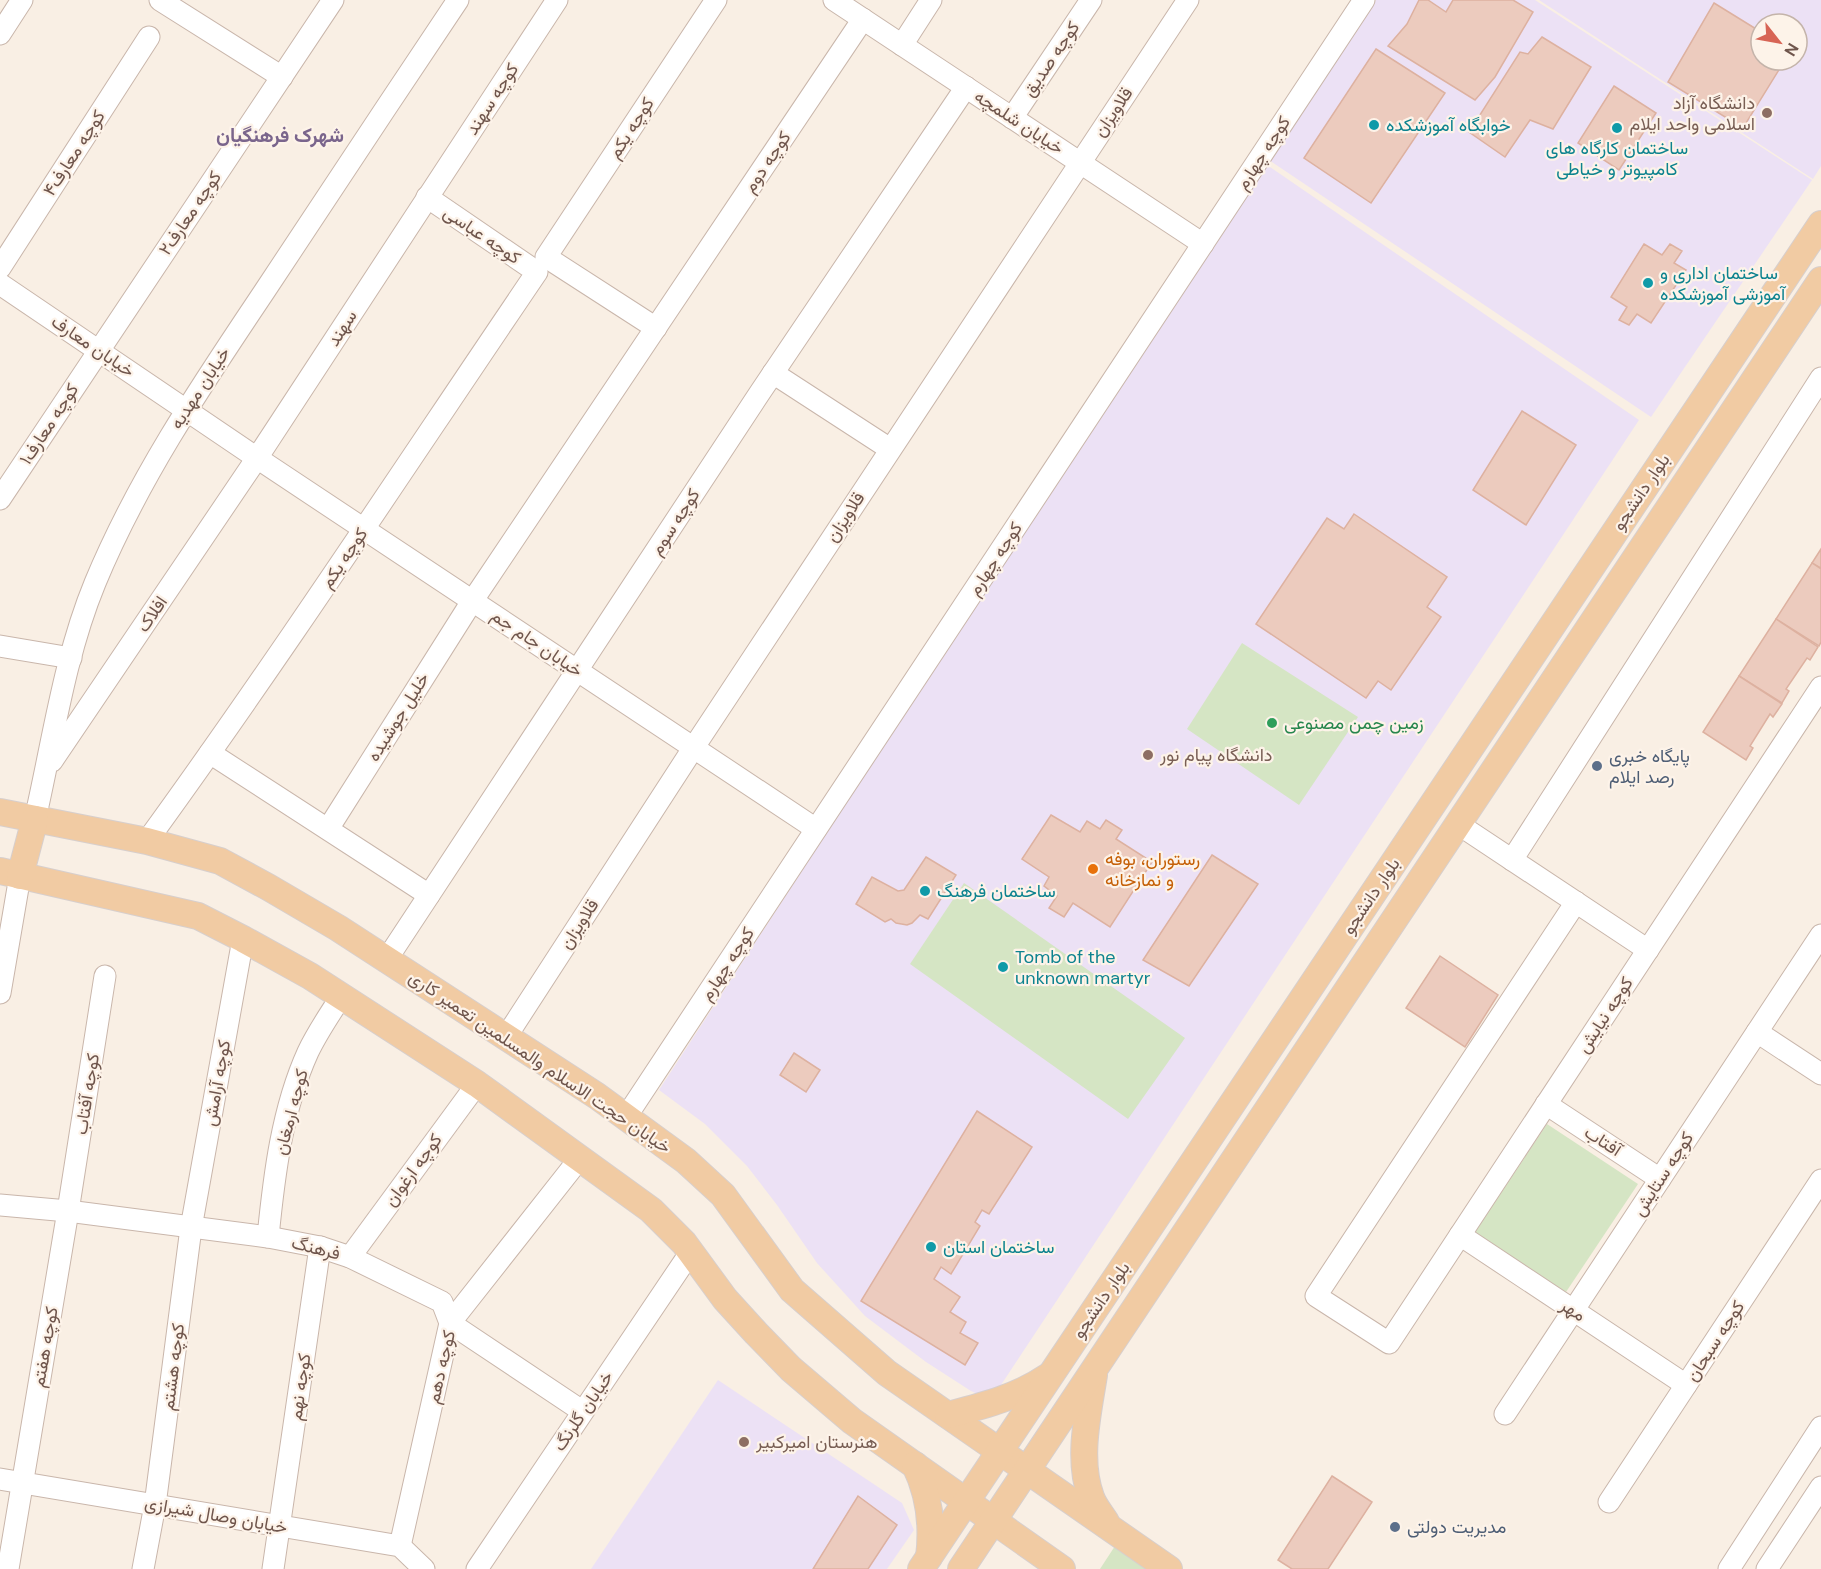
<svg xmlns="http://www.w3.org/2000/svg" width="1821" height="1569" font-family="'DM Sans',Vazirmatn,sans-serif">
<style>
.education{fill:#ece1f5;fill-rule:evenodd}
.green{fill:#d5e5c4}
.building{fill:#eccbbe;stroke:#ddb1a0;stroke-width:1.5}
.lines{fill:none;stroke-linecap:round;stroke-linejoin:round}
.minor-casing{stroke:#c9b6ab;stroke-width:23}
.major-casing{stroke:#d7cfcd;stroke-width:28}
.minor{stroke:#fff;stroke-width:21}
.major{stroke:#f1cba3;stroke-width:26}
.education-dot{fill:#8d6e63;stroke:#fdf3e9;stroke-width:2}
.culture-dot{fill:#0f9aa8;stroke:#fdf3e9;stroke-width:2}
.leisure-dot{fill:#2e9e5b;stroke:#fdf3e9;stroke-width:2}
.service-dot{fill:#5c6f8a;stroke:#fdf3e9;stroke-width:2}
.food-dot{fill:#e8710a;stroke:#fdf3e9;stroke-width:2}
.labels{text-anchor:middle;stroke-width:4.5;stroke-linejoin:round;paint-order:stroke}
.street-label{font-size:18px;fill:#6f554c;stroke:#fdf3e9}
.education-label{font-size:18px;fill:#785e54;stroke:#fdf3e9;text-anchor:start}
.culture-label{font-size:18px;fill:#0d838f;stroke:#fdf3e9;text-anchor:start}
.leisure-label{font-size:18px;fill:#27864d;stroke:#fdf3e9;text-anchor:start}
.service-label{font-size:18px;fill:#4e5e75;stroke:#fdf3e9;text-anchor:start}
.food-label{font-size:18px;fill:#c56008;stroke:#fdf3e9;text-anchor:start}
.neighbourhood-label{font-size:20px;font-weight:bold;fill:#7a658c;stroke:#fdf3e9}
</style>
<rect width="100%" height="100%" fill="#f9efe4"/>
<g class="education">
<path d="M1376 0H1535L1812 180 1651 417 1269 160Z"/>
<path d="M1539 0H1821V166L1813 179ZM1761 24H1797V60H1761Z"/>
<path d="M1264 163 1639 420 991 1400 971 1391 926 1362 865 1316 817 1263 777 1205 747 1166 705 1124 659 1090Z"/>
<path d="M718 1380 902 1503 914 1530 887 1569H591Z"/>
</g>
<g class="green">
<path d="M1242 643 1358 717 1299 805 1187 729Z"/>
<path d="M964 883 1185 1038 1128 1119 910 964Z"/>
<path d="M1547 1124 1638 1184 1566 1292 1475 1232Z"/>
<path d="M1115 1546 1147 1569H1100Z"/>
</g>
<g class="building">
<path d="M1419 0H1428L1446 12 1453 0H1513L1533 12 1495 77 1475 100 1388 46 1407 24Z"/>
<path d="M1714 3 1761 32V60H1785L1743 128 1668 82Z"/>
<path d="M1542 37 1591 67 1553 129 1530 120 1505 157 1469 132 1520 52 1528 54Z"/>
<path d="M1376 49 1445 93 1371 203 1304 158Z"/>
<path d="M1614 86 1656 113 1619 170 1578 143Z"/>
<path d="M1644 244 1662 255 1670 244 1682 251 1674 263 1686 270 1651 323 1637 314 1629 325 1619 320 1627 307 1611 297Z"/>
<path d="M1522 411 1576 445 1526 525 1473 490Z"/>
<path d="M1354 514 1447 577 1427 607 1441 617 1391 690 1378 681 1366 698 1256 624 1327 518 1344 529Z"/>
<path d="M1821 549V568L1812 563Z"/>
<path d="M1812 563 1821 569V642L1819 646 1776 619Z"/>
<path d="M1776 619 1818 647 1810 660 1807 658 1786 689 1789 691 1782 703 1739 676Z"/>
<path d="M1739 676 1782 704 1773 717 1770 714 1750 746 1753 748 1746 760 1703 732Z"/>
<path d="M1051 815 1080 832 1087 821 1100 829 1106 820 1122 830 1116 839 1152 862 1110 927 1073 903 1064 917 1049 908 1057 896 1044 886 1049 877 1022 859Z"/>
<path d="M1212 855 1258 884 1189 986 1143 960Z"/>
<path d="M926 857 956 875 928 919 920 915 912 923 907 925 896 923 891 919 885 922 856 904 872 877 898 891 904 890Z"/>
<path d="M1440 956 1498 995 1465 1047 1406 1008Z"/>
<path d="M794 1053 820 1070 806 1092 780 1075Z"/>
<path d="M977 1111 1032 1147 989 1214 982 1210 975 1222 980 1226 951 1274 941 1267 934 1279 960 1297 950 1312 966 1322 960 1333 978 1343 965 1365 861 1301Z"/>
<path d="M1332 1476 1372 1502 1328 1569H1292L1278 1560Z"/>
<path d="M858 1496 897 1525 868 1569H813Z"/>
</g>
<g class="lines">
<g class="minor-casing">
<g id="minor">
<path d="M160 0 282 77"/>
<path d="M834 0 1203 244"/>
<path d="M0 34 22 0"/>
<path d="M902 45 931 0"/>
<path d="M1012 118 1091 0"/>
<path d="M0 268 149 37"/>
<path d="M0 284 257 458 816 829"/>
<path d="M656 328 546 257 716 0"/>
<path d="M773 373 890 449"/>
<path d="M0 499 333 0"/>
<path d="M0 646 71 658"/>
<path d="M210 753 429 895"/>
<path d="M52 761 257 458 557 0"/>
<path d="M35 819C53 741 64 658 95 583 138 479 201 386 264 292 328 195 393 97 458 0"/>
<path d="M1458 824 1648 950"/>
<path d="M328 829 469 606 863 19"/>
<path d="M147 841C282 655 408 462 537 272L427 197"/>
<path d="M1512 860 1821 378"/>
<path d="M1576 902 1316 1296 1389 1343 1821 687"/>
<path d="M387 959 759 394 966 87"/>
<path d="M0 993 20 876"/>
<path d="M1757 1032 1821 1074"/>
<path d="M506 1037 694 747 1188 0"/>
<path d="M1546 1104 1660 1179"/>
<path d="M626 1117 1364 0"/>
<path d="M0 1205 68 1211 268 1237 320 1247 350 1257 442 1302 450 1323 582 1411"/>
<path d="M1460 1235 1686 1385"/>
<path d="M268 1237C274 1176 282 1109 308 1052 317 1033 329 1015 341 997"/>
<path d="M350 1257 477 1084"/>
<path d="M1505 1414 1821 935"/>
<path d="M0 1479 400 1546 424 1569"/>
<path d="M1609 1502 1821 1180"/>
<path d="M400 1546 450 1323 580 1158"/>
<path d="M8 1569 68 1211 105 976"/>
<path d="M143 1569 155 1505 191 1228 243 939"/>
<path d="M273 1569 320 1247"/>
<path d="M477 1569 690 1253"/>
<path d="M1729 1569 1821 1427"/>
<path d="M1767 1569 1821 1487"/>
</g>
</g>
<g class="major-casing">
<g id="major">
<path d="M0 812 147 841 220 861 268 887 338 928 597 1096 686 1161 723 1195 792 1290 887 1373 1169 1569"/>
<path d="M0 871 198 916 243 939 310 976 477 1084 651 1210 684 1243 725 1299 756 1333 791 1369 852 1421 1062 1569"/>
<path d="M20 876 35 819"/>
<path d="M1094 1375C1088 1414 1077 1459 1091 1497 1094 1506 1101 1514 1106 1522"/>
<path d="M948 1415C982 1406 1018 1397 1047 1377"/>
<path d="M915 1465C929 1494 933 1525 929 1557"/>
<path d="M921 1569 1821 224"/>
<path d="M961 1569 1821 280"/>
</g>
</g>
<use href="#minor" class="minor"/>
<use href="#major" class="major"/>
</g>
<g class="education-dot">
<circle cx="1767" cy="113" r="6"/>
<circle cx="1148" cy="755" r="6"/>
<circle cx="744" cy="1442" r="6"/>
</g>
<g class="culture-dot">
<circle cx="1374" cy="125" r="6"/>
<circle cx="1617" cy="128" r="6"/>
<circle cx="1648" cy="283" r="6"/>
<circle cx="925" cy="891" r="6"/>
<circle cx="1003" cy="967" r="6"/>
<circle cx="931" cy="1247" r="6"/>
</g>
<circle class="leisure-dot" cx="1272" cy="723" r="6"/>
<g class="service-dot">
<circle cx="1597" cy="766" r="6"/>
<circle cx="1395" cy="1527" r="6"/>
</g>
<circle class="food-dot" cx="1093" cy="869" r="6"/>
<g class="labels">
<g class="street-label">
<text transform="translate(1051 59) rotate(-56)" y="6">کوچه صدیق</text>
<text transform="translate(492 99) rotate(-57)" y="6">کوچه سهند</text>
<text transform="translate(1113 112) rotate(-56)" y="6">قلاویزان</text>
<text transform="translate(1019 122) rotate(33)" y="6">خیابان شلمچه</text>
<text transform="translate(631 128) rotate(-57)" y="6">کوچه یکم</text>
<text transform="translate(74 153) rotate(-57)" y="6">کوچه معارف۴</text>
<text transform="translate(1263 153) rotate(-57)" y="6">کوچه چهارم</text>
<text transform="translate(767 162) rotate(-56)" y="6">کوچه دوم</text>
<text transform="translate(190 213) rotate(-56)" y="6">کوچه معارف۲</text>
<text transform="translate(482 235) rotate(34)" y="6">کوچه عباسی</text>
<text transform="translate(342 328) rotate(-57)" y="6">سهند</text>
<text transform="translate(93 346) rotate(34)" y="6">خیابان معارف</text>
<text transform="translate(200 388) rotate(-57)" y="6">خیابان مهدیه</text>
<text transform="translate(49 424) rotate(-57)" y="6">کوچه معارف۱</text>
<text transform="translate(1641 492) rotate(-56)" y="6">بلوار دانشجو</text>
<text transform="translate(845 517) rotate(-57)" y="6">قلاویزان</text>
<text transform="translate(675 522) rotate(-57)" y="6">کوچه سوم</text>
<text transform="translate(344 558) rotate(-56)" y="6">کوچه یکم</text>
<text transform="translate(995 559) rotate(-57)" y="6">کوچه چهارم</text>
<text transform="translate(152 614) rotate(-56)" y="6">افلاک</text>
<text transform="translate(537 643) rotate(34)" y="6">خیابان جام جم</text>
<text transform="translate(398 717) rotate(-58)" y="6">خلیل جوشیده</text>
<text transform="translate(1371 896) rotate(-56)" y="6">بلوار دانشجو</text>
<text transform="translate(579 924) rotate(-57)" y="6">قلاویزان</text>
<text transform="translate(727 964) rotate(-57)" y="6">کوچه چهارم</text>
<text transform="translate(1605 1015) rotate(-57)" y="6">كوچه نيايش</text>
<text transform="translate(540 1062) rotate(34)" y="6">خیابان حجت الاسلام والمسلمین تعمیر کاری</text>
<text transform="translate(217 1083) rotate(-80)" y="6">کوچه آرامش</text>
<text transform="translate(87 1094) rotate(-81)" y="6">کوچه آفتاب</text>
<text transform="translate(291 1112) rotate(-75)" y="6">کوچه ارمغان</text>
<text transform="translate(1603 1141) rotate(33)" y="6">آفتاب</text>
<text transform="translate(413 1170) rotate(-54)" y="6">کوچه ارغوان</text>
<text transform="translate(1663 1174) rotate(-57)" y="6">کوچه ستایش</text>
<text transform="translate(316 1248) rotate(14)" y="6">فرهنگ</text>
<text transform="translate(1101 1300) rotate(-56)" y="6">بلوار دانشجو</text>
<text transform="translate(1573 1310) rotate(33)" y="6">مهر</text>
<text transform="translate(1715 1341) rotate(-57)" y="6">کوچه سبحان</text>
<text transform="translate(45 1347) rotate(-80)" y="6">کوچه هفتم</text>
<text transform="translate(173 1367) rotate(-83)" y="6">کوچه هشتم</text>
<text transform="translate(441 1367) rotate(-77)" y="6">کوچه دهم</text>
<text transform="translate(300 1387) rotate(-82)" y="6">کوچه نهم</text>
<text transform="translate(583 1411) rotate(-56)" y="6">خیابان گلرنگ</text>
<text transform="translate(216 1515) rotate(10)" y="6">خیابان وصال شیرازی</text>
</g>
<g class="education-label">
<text x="1755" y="109" text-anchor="end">دانشگاه آزاد<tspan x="1755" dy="21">اسلامی واحد ایلام</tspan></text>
<text x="1160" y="761">دانشگاه پیام نور</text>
<text x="756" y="1448">هنرستان امیرکبیر</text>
</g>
<g class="culture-label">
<text x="1386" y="131">خوابگاه آموزشکده</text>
<text x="1617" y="154" text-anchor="middle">ساختمان کارگاه های<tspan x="1617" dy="21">کامپیوتر و خیاطی</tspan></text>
<text x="1660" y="279">ساختمان اداری و<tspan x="1660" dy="21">آموزشی آموزشکده</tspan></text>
<text x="937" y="897">ساختمان فرهنگ</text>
<text x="1015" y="963">Tomb of the<tspan x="1015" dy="21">unknown martyr</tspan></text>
<text x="943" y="1253">ساختمان استان</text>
</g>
<g class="leisure-label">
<text x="1284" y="729">زمین چمن مصنوعی</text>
</g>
<g class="service-label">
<text x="1609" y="762">پایگاه خبری<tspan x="1609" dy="21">رصد ایلام</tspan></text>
<text x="1407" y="1533">مدیریت دولتی</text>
</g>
<g class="food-label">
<text x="1105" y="865">رستوران، بوفه<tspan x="1105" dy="21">و نمازخانه</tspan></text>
</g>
<g class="neighbourhood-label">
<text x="280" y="142">شهرک فرهنگیان</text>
</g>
</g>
<g transform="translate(1779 42) rotate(121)"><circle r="28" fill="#fdf3e9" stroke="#c4b4aa" stroke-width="1.5"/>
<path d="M0-4.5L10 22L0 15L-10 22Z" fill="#d76455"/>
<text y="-9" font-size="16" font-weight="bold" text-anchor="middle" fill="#6f554c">N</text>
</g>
</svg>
